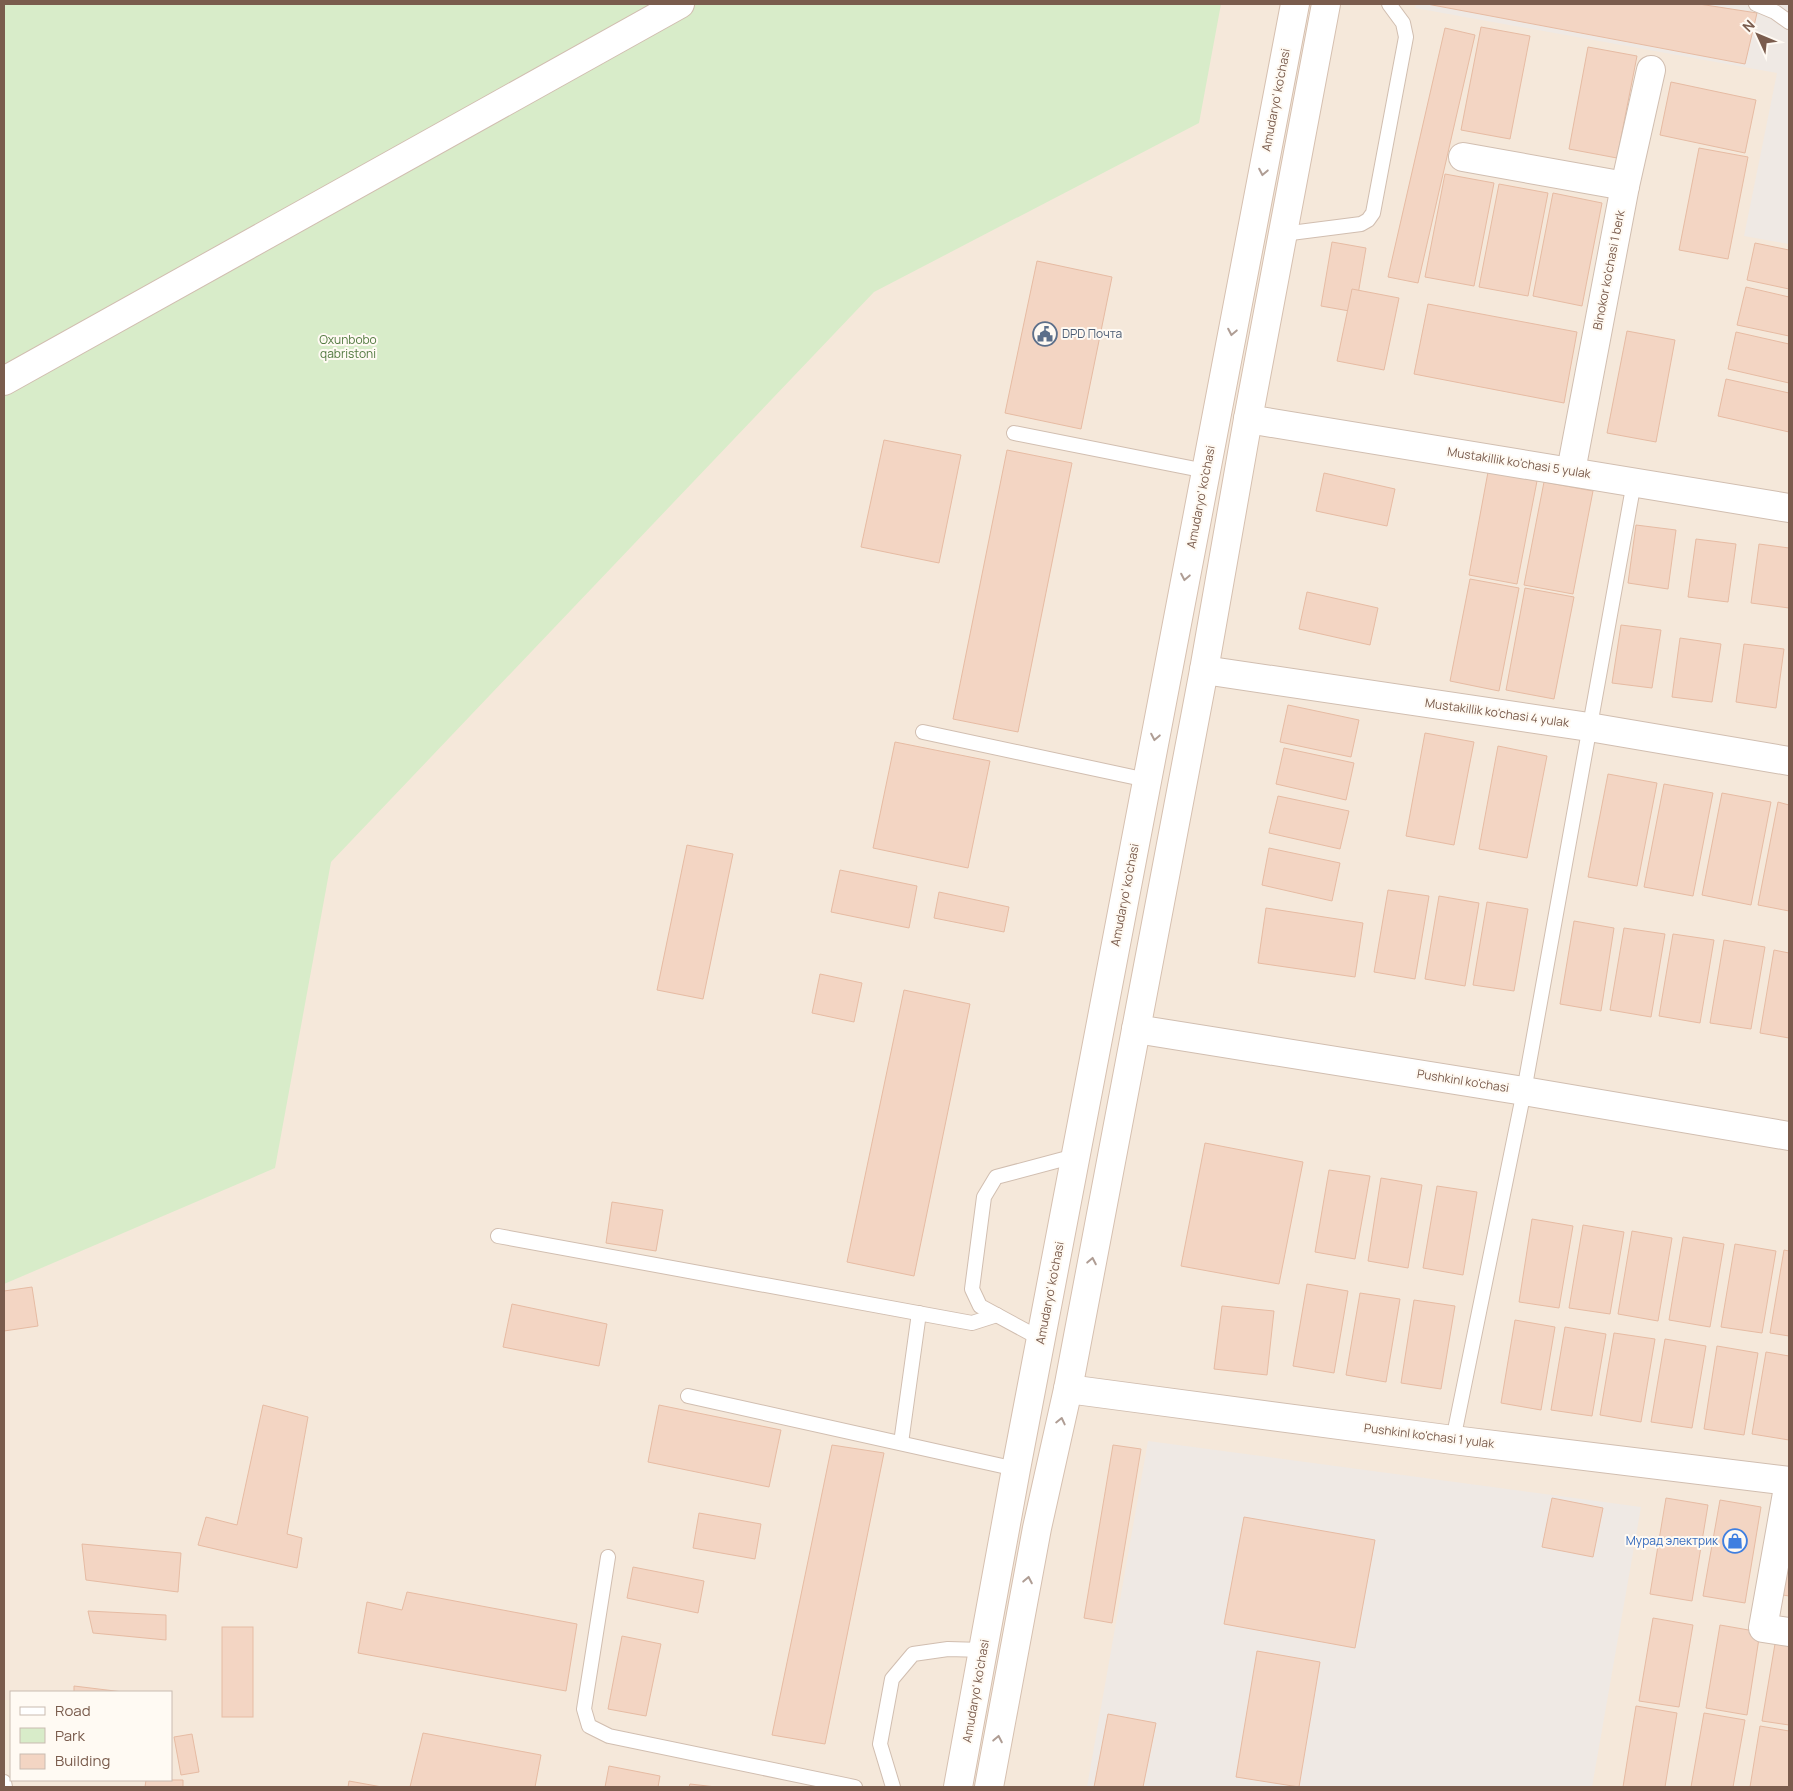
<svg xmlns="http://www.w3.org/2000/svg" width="1793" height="1791" font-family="Manrope,sans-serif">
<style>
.residential{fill:#f5e8da;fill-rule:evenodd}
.industrial{fill:#efe9e4}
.green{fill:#d8ecc9}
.building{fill:#f3d5c3;stroke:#e6bba3}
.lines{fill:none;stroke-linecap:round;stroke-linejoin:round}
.lane-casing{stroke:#d1beb0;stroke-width:16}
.street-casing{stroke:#d1beb0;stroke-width:30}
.secondary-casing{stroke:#d6c0b0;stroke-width:30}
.lane{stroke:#fff;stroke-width:14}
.street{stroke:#fff;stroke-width:28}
.secondary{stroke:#fff;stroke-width:28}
.oneway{stroke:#af9d94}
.labels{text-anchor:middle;stroke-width:4;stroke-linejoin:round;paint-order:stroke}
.street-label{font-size:12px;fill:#7a5c4d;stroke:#fffaf3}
.service-label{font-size:12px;fill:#4e5e75;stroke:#fffaf3;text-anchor:start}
.park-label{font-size:12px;fill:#537a41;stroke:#fffaf3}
.shop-label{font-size:12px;fill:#366cbe;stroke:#fffaf3;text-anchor:end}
</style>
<rect width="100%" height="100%" fill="#fdf6ec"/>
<path class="residential" d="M4 4H1789V1787H4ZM11 1692H171V1780H11Z"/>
<g class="industrial">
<path d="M1416 4H1789V244L1744 236 1777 73 1415 8Z"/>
<path d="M1148 1441 1641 1507 1592 1787H1087Z"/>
</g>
<path class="green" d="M4 4H1221L1199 123 874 292 331 862 275 1168 4 1284Z"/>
<g class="building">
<path d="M1427 4H1699L1757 13 1745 64Z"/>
<path d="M1481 27 1530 36 1510 139 1461 130Z"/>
<path d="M1445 28 1475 35 1418 283 1388 277Z"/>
<path d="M1588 47 1637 56 1617 158 1569 149Z"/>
<path d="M1671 82 1756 100 1745 153 1660 135Z"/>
<path d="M1699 148 1748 157 1728 259 1679 250Z"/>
<path d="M1445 174 1494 183 1474 286 1425 277Z"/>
<path d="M1499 184 1548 193 1528 296 1479 287Z"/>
<path d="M1553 193 1602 203 1582 306 1533 296Z"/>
<path d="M1332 242 1366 248 1355 312 1321 306Z"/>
<path d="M1755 243 1789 250V289L1747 280Z"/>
<path d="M1037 261 1112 277 1081 429 1005 413Z"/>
<path d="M1746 287 1789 297V336L1737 325Z"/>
<path d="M1352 289 1399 298 1384 370 1337 361Z"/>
<path d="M1428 304 1577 332 1564 403 1414 374Z"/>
<path d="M1627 331 1675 340 1656 442 1607 433Z"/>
<path d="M1736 332 1789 344V383L1728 369Z"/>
<path d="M1726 379 1789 393V432L1718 416Z"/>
<path d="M884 440 961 455 939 563 861 547Z"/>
<path d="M1007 450 1072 463 1018 732 953 719Z"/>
<path d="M1488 472 1537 481 1517 584 1469 575Z"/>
<path d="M1324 473 1395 489 1387 526 1316 511Z"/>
<path d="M1544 482 1593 491 1573 594 1524 585Z"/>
<path d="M1636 525 1676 530 1668 589 1628 583Z"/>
<path d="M1696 539 1736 544 1728 602 1688 597Z"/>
<path d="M1759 544 1789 548V608L1751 603Z"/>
<path d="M1470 579 1519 588 1499 691 1450 681Z"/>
<path d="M1525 588 1574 597 1554 699 1506 690Z"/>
<path d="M1307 592 1378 608 1370 645 1299 629Z"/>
<path d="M1621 625 1661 630 1652 688 1612 683Z"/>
<path d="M1680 638 1721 644 1712 702 1672 697Z"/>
<path d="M1744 644 1784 649 1776 708 1736 702Z"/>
<path d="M1288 705 1359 720 1351 757 1280 742Z"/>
<path d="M1425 733 1474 742 1454 845 1406 836Z"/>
<path d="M895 742 990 761 968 868 873 848Z"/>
<path d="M1498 746 1547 756 1527 858 1479 849Z"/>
<path d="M1284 748 1354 763 1346 800 1276 784Z"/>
<path d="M1608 774 1657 783 1637 886 1588 877Z"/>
<path d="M1664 784 1713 793 1693 896 1644 887Z"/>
<path d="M1722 793 1771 802 1751 905 1702 895Z"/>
<path d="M1278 796 1349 811 1340 849 1269 833Z"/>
<path d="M1778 802 1789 805V911L1758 905Z"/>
<path d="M687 845 733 854 703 999 657 990Z"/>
<path d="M1269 848 1340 863 1332 901 1262 885Z"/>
<path d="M840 870 917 886 909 928 831 912Z"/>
<path d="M1388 890 1429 896 1415 979 1374 972Z"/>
<path d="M939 892 1009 907 1004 932 934 918Z"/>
<path d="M1439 896 1479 903 1465 986 1425 979Z"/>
<path d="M1487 902 1528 909 1514 991 1473 985Z"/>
<path d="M1266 908 1363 923 1355 977 1258 963Z"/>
<path d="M1574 921 1614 928 1601 1011 1560 1004Z"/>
<path d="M1624 928 1665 934 1651 1017 1610 1010Z"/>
<path d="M1673 934 1714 940 1700 1023 1659 1016Z"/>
<path d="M1724 940 1765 947 1751 1029 1710 1023Z"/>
<path d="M1774 950 1789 953V1038L1760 1033Z"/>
<path d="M820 974 862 983 854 1022 812 1013Z"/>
<path d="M904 990 970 1004 914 1276 847 1262Z"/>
<path d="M1205 1143 1303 1162 1279 1284 1181 1266Z"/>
<path d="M1329 1170 1370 1176 1355 1259 1315 1252Z"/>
<path d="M1381 1178 1422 1185 1408 1268 1368 1261Z"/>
<path d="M1437 1186 1477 1192 1463 1275 1423 1268Z"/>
<path d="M612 1202 663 1210 656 1251 606 1243Z"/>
<path d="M1532 1219 1573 1226 1559 1308 1519 1302Z"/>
<path d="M1583 1225 1624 1232 1610 1314 1569 1308Z"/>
<path d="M1632 1231 1672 1238 1658 1321 1618 1314Z"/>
<path d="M1683 1237 1724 1244 1710 1327 1669 1320Z"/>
<path d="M1735 1244 1776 1251 1762 1333 1721 1327Z"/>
<path d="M1784 1250 1789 1251V1336L1770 1333Z"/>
<path d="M1307 1284 1348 1291 1334 1373 1293 1366Z"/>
<path d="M32 1287 38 1326 4 1331V1291Z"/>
<path d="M1360 1293 1400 1299 1386 1382 1346 1375Z"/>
<path d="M1414 1300 1455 1306 1441 1389 1401 1383Z"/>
<path d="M512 1304 607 1324 599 1366 503 1347Z"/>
<path d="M1222 1306 1274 1311 1267 1375 1214 1369Z"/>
<path d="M1515 1320 1555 1327 1541 1410 1501 1403Z"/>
<path d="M1565 1327 1606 1334 1592 1416 1551 1410Z"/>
<path d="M1614 1333 1655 1339 1641 1422 1600 1415Z"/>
<path d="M1665 1339 1706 1346 1692 1428 1651 1422Z"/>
<path d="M1717 1346 1758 1353 1744 1435 1704 1429Z"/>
<path d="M1766 1352 1789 1356V1440L1752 1434Z"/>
<path d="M263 1405 308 1417 287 1534 302 1538 297 1568 198 1545 206 1517 237 1525Z"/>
<path d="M659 1405 781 1430 769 1487 648 1462Z"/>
<path d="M832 1445 884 1453 825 1744 772 1735Z"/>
<path d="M1113 1445 1141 1449 1112 1623 1084 1618Z"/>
<path d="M1552 1498 1603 1508 1593 1557 1542 1547Z"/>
<path d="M1666 1498 1708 1505 1692 1601 1650 1594Z"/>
<path d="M1720 1500 1761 1507 1745 1603 1703 1596Z"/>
<path d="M699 1513 761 1524 755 1559 693 1548Z"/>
<path d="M1244 1517 1375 1540 1355 1648 1224 1624Z"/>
<path d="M1789 1522V1596L1777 1594Z"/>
<path d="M82 1544 181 1553 178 1592 86 1580Z"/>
<path d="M633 1567 704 1581 698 1613 627 1598Z"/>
<path d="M407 1592 577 1624 566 1691 358 1653 367 1602 402 1610Z"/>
<path d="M88 1611 166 1615V1640L93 1633Z"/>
<path d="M1653 1618 1693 1625 1679 1707 1639 1701Z"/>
<path d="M1720 1625 1760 1632 1747 1715 1706 1708Z"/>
<rect x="222" y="1627" width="31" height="90"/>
<path d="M622 1636 661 1644 646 1716 608 1709Z"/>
<path d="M1776 1638 1789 1640V1725L1762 1721Z"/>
<path d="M1257 1651 1320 1662 1299 1787 1236 1777Z"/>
<path d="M74 1686 123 1692H74Z"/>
<path d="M1636 1706 1677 1713 1665 1787H1623Z"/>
<path d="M1704 1713 1745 1720 1733 1787H1691Z"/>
<path d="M1108 1714 1156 1723 1143 1787H1094Z"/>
<path d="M1760 1726 1789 1731V1787H1750Z"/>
<path d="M423 1733 541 1755 535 1787H410Z"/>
<path d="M192 1734 199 1772 181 1775 174 1737Z"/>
<path d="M609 1766 660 1776 658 1787H605Z"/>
<path d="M146 1780H183V1787H145Z"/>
<path d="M349 1781 382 1787H348Z"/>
<path d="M690 1784 716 1787H689Z"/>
</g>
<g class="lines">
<g class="lane-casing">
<g id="lane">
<path d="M1756 4 1775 12 1789 22"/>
<path d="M1283 234 1361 224 1368 220 1373 213 1406 37 1403 23 1389 4"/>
<path d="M1014 433 1206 471"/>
<path d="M923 732 1147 780"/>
<path d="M498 1236 972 1323 997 1315"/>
<path d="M1041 1339 980 1306 972 1289 984 1197 996 1177 1075 1156"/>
<path d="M688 1396 1016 1469"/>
<path d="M1453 1440 1524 1091 1634 482"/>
<path d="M901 1443 919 1313"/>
<path d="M608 1557 584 1709 589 1726 609 1736 855 1787"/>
<path d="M4 1782 5 1787"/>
<path d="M893 1787 880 1744 892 1679 913 1654 948 1649 983 1650"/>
</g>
</g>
<g class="street-casing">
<g id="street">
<path d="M1463 157 1625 186"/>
<path d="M4 381 680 4"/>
<path d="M1248 419 1789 508"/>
<path d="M1571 471 1625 186 1651 70"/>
<path d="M1204 670 1589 727 1789 761"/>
<path d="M1136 1029 1524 1091 1789 1136"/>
<path d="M1068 1389 1453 1440 1789 1481"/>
<path d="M1789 1482 1763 1628 1789 1632"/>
</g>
</g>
<g class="secondary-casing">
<g id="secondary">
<path d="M958 1787 1016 1469 1295 4"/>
<path d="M989 1787 1037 1528 1068 1389 1204 670 1248 419 1326 4"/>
</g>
</g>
<use href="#lane" class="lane"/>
<use href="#street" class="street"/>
<use href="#secondary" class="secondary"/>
</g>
<defs><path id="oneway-chevron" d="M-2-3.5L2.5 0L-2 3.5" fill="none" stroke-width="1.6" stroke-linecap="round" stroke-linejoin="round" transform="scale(1.25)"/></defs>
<g class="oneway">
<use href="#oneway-chevron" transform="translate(1263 172) rotate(101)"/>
<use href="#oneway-chevron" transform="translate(1232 332) rotate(101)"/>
<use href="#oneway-chevron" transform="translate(1185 577) rotate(101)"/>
<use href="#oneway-chevron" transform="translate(1155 737) rotate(101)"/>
<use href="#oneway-chevron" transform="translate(1092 1261) rotate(-79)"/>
<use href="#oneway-chevron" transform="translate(1061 1421) rotate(-77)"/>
<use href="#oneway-chevron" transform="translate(1028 1580) rotate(-79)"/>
<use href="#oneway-chevron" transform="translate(998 1739) rotate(-79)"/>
</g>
<defs>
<g id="civic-ring" transform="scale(1.25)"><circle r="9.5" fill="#fffaf3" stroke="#5c6f8a" stroke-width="1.5"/><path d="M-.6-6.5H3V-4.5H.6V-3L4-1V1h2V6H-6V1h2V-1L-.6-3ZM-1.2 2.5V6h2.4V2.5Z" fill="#5c6f8a"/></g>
<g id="shop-ring" transform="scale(1.25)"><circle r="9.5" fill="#fffaf3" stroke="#3f7fe0" stroke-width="1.5"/><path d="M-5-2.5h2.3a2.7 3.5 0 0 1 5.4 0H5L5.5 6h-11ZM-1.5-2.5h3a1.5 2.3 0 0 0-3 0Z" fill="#3f7fe0"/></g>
</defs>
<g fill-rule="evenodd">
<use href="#civic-ring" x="1045" y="334"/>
<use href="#shop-ring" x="1735" y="1541"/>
</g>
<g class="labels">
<g class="street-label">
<text transform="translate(1276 100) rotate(-79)" y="4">Amudaryo' ko'chasi</text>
<text transform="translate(1609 270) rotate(-79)" y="4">Binokor ko'chasi 1 berk</text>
<text transform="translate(1519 463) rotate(9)" y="4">Mustakillik ko'chasi 5 yulak</text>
<text transform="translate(1201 497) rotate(-79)" y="4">Amudaryo' ko'chasi</text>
<text transform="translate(1497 713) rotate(8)" y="4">Mustakillik ko'chasi 4 yulak</text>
<text transform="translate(1125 895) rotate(-79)" y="4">Amudaryo' ko'chasi</text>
<text transform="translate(1463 1081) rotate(9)" y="4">Pushkinl ko'chasi</text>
<text transform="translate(1050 1293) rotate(-79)" y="4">Amudaryo' ko'chasi</text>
<text transform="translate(1429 1436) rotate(7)" y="4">Pushkinl ko'chasi 1 yulak</text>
<text transform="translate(976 1691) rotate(-80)" y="4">Amudaryo' ko'chasi</text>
</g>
<g class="service-label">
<text x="1062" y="338">DPD Почта</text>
</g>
<g class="park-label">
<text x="348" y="344">Oxunbobo<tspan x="348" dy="14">qabristoni</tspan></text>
</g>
<g class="shop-label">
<text x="1718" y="1545">Мурад электрик</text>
</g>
</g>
<rect width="1793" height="1791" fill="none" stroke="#7a5c4d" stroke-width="10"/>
<rect x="10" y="1691" width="162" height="90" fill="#fffaf3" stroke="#cabbb1"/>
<rect x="20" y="1707" width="25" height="8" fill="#ffffff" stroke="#cabbb1"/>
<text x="55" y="1716" font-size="15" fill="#7a5c4d">Road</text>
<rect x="20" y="1728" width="25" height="15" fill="#d8ecc9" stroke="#cabbb1"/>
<text x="55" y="1741" font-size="15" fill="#7a5c4d">Park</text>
<rect x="20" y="1754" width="25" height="15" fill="#f3d5c3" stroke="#cabbb1"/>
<text x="55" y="1766" font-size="15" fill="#7a5c4d">Building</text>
<g transform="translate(1758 35) rotate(314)" stroke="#fffaf3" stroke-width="4" paint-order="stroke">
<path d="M0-4L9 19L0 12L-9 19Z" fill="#7a5c4d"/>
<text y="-8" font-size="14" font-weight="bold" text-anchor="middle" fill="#7a5c4d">N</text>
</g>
</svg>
